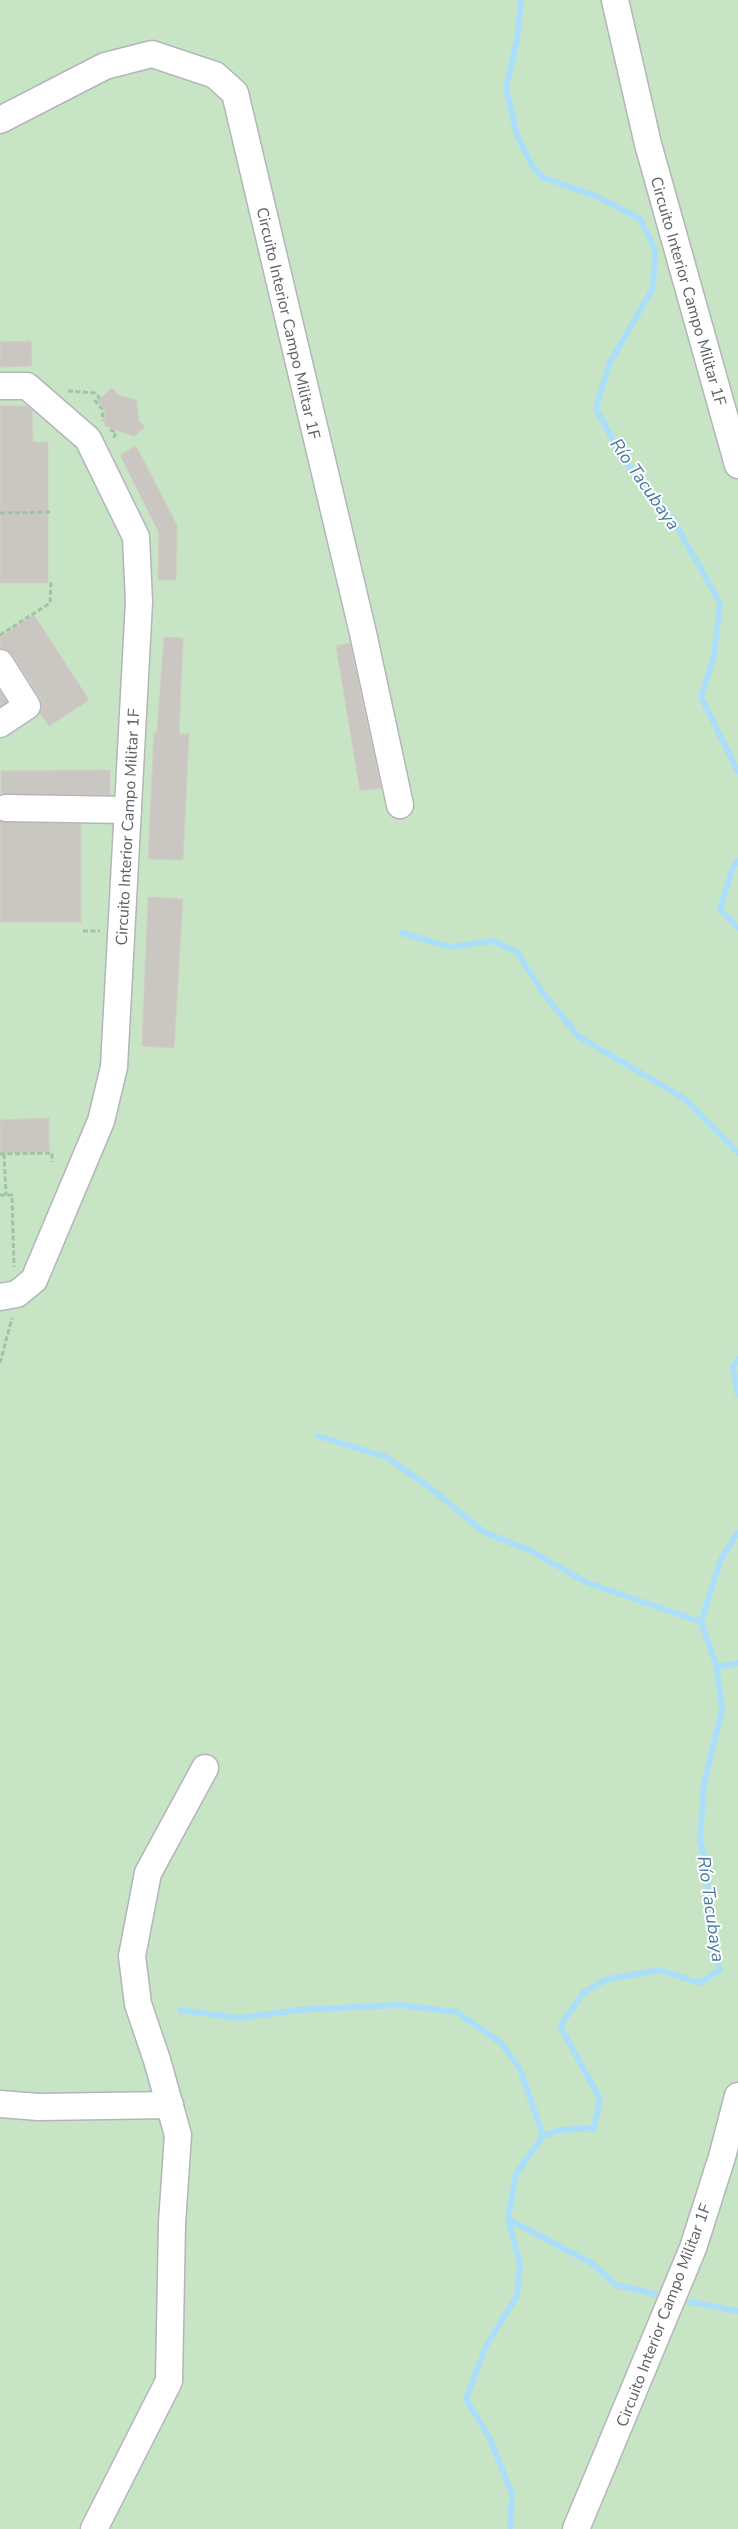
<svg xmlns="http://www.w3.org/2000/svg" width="738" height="2529" font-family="'Nunito Sans',sans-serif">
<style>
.green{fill:#c7e4c4}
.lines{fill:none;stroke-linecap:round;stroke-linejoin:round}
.stream{stroke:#abdff9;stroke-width:6}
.building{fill:#cac7c2;stroke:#d3cdc4}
.minor-casing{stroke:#b3b6b9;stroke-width:29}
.path{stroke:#9ec5a5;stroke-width:3;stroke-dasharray:5 2.5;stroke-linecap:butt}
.minor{stroke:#fff;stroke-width:26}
.labels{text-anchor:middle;stroke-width:4;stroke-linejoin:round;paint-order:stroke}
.street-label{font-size:16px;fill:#5d6165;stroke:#fff}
.water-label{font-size:18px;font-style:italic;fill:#457ba2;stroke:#fff}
</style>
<rect width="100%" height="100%" fill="#eeece6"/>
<rect class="green" x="0" y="0" width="738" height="2529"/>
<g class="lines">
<g class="stream">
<path d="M521 0 517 40 506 88 517 135 531 164 542 177 596 196 640 219 655 249 653 288 609 364 596 409 624 460 671 516 720 603 714 656 701 697 738 772"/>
<path d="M738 860 732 870 720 909 738 928"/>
<path d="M402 933 450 947 493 941 517 952 543 993 578 1036 685 1099 738 1153"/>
<path d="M738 1359 733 1367 738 1395"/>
<path d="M318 1436 386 1457 429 1487 484 1532 531 1551 588 1583 701 1622"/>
<path d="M717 1667 738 1663"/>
<path d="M180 2010 239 2018 298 2010 399 2005 457 2012 501 2043 520 2069 543 2136"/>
<path d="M508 2219 593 2264 616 2285 655 2294"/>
<path d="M690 2302 738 2311"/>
<path d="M510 2529 512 2494 490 2439 466 2399 486 2346 517 2296 520 2264 508 2219 516 2174 543 2136 560 2130 594 2128 600 2099 560 2026 584 1992 608 1979 660 1970 699 1983 720 1970 707 1908 708 1873 700 1841 704 1783 722 1710 717 1667 701 1622 721 1559 738 1532"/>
</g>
</g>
<g class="building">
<path d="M31 341 32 366 0 367V342Z"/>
<path d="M112 388 118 395 136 400 139 421 145 427 134 436 105 426 104 408 97 401Z"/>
<path d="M0 406H27L32 411 33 442H48V583H0Z"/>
<path d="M136 446 177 525 176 580H158L159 533 120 455Z"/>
<path d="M34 615 89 700 49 726 40 713 42 706 40 698 13 655 7 650 0 648V637Z"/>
<path d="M164 637 183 638 179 734H189L183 860 148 859 154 733H157Z"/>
<path d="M350 643 381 788 360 791 336 646Z"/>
<path d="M0 691 7 702 0 706Z"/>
<path d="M110 770V795L1 794V771Z"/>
<path d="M0 821 81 824V922H0Z"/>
<path d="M148 897 183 899 174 1048 142 1046Z"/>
<path d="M49 1118V1152L0 1153V1120Z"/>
</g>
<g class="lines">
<g class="minor-casing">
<g id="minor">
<path d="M615 0 648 144 738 465"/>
<path d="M0 120 105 66 152 54 215 75 235 93 363 633 400 805"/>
<path d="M0 386H27L88 439 136 537 139 602 114 1067 101 1121 34 1280 17 1294 0 1297"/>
<path d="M0 663 27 706 0 724"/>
<path d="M6 808 128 810"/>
<path d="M0 2104 39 2107 170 2105"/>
<path d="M94 2529 169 2381 172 2223 178 2135 157 2060 138 2004 132 1956 148 1873 205 1768"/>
<path d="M576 2529 693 2248 722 2157 738 2096"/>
</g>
</g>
<g class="path">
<path d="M68 391 95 393 99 397 95 401 102 409 103 421"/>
<path d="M110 430 116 432 113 440"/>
<path d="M0 513 51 512"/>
<path d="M0 635 50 603 51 581"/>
<path d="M83 931H100"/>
<path d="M0 1154 52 1153V1162"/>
<path d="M4 1154 6 1195"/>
<path d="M0 1195H12L14 1267"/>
<path d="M0 1363 12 1318"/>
</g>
<use href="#minor" class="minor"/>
</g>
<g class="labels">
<g class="street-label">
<text transform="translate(689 291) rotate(74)" y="6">Circuito Interior Campo Militar 1F</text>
<text transform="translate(289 323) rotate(77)" y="6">Circuito Interior Campo Militar 1F</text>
<text transform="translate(127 827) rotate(-87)" y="6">Circuito Interior Campo Militar 1F</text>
<text transform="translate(663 2315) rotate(-69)" y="6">Circuito Interior Campo Militar 1F</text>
</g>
<g class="water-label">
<text transform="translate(645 484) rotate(55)" y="6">Río Tacubaya</text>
<text transform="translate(711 1909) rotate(82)" y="6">Río Tacubaya</text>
</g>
</g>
</svg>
